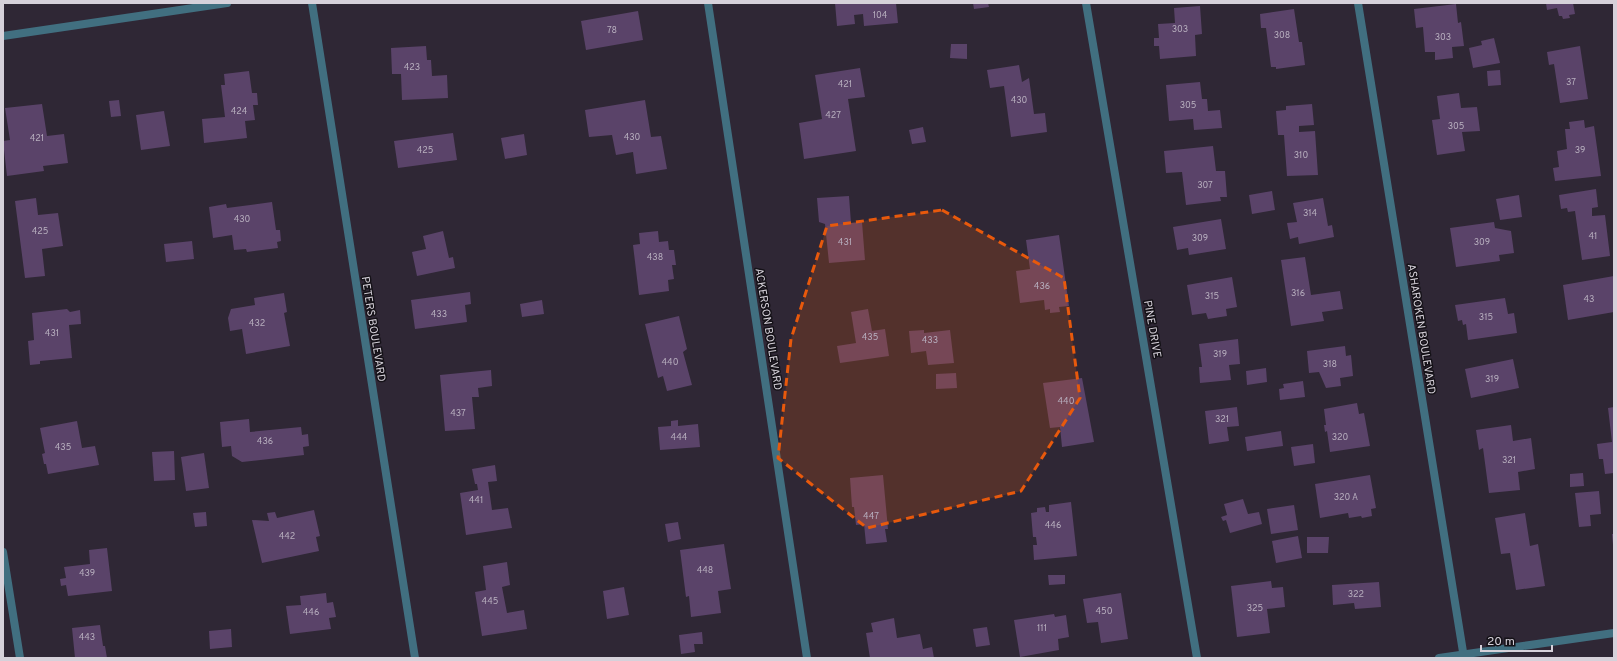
<svg xmlns="http://www.w3.org/2000/svg" width="1617" height="661" font-family="Overpass,sans-serif">
<style>
.building{fill:#5a4369}
.lines{fill:none;stroke-linecap:round;stroke-linejoin:round}
.minor{stroke:#416f80;stroke-width:8}
.marked{fill:#e8590c;fill-opacity:0.2;stroke:#e8590c;stroke-width:3;stroke-dasharray:8 5;stroke-linejoin:round}
.labels{text-anchor:middle;stroke-width:3;stroke-linejoin:round;paint-order:stroke}
.number-label{font-size:9px;fill:#b7aebe}
.street-label{font-size:11px;fill:#d6d1da;stroke:#151218}
</style>
<rect width="100%" height="100%" fill="#2f2735"/>
<g class="building">
<path d="M835 3H896L898 23 864 26 863 14 854 15 855 24 837 26Z"/>
<path d="M973 3H988L989 7 974 9Z"/>
<path d="M1546 3H1573L1575 14 1569 15 1570 18 1563 19 1562 16H1559L1557 8 1547 10Z"/>
<path d="M1456 4 1458 23 1461 22 1464 46 1452 47 1453 58 1435 60V52H1425L1423 27 1416 28 1414 9Z"/>
<path d="M1200 6 1202 34 1195 35 1196 56 1160 59 1159 46H1154V38H1159L1158 24 1175 23 1174 8Z"/>
<path d="M1294 9 1299 42H1302L1305 65 1276 69V67H1271L1266 28H1261L1260 14Z"/>
<path d="M638 11 643 40 586 50 581 21Z"/>
<path d="M1494 38 1500 63 1473 68 1469 48 1482 45 1481 41Z"/>
<path d="M951 44H967V59L950 58Z"/>
<path d="M426 46 427 60H431L432 76 447 75 448 98 402 100 401 74H392L391 48Z"/>
<path d="M1580 46 1588 99 1560 103 1554 64 1549 65 1547 52Z"/>
<path d="M1019 65 1022 82 1029 78 1034 114 1045 113 1047 132 1011 137 1004 86 990 88 987 70Z"/>
<path d="M860 68 865 97 848 99 856 151 804 159 799 123 822 119 815 75Z"/>
<path d="M1500 70 1501 85 1488 86 1487 71Z"/>
<path d="M249 71 252 93H257L258 105H253L255 120 245 121 247 138 204 143 202 119 225 117 221 85H225L224 74Z"/>
<path d="M1200 82 1202 99H1207L1208 111 1220 110 1222 128 1194 130 1193 119 1169 121 1166 85Z"/>
<path d="M1459 93 1461 108 1477 107 1480 131 1462 132 1465 151 1437 155 1432 120 1440 119 1437 96Z"/>
<path d="M119 100 121 116 111 117 109 101Z"/>
<path d="M645 100 651 137 661 136 667 169 636 174 633 152 616 155 612 135 589 137 585 110Z"/>
<path d="M42 104 47 136 64 134 68 163 43 166 44 171 7 176 3 141 10 140 5 108Z"/>
<path d="M1312 104 1314 125 1299 126V132L1315 131 1318 175 1287 176 1284 135H1278L1276 111 1286 110V106Z"/>
<path d="M164 111 170 146 141 150 136 115Z"/>
<path d="M1584 120 1585 128 1594 126 1601 176 1555 181 1553 168 1559 167 1557 151 1567 149 1565 129H1570L1569 122Z"/>
<path d="M923 127 926 142 912 144 909 130Z"/>
<path d="M453 133 457 160 398 168 394 141Z"/>
<path d="M524 134 527 155 505 159 501 138Z"/>
<path d="M1213 146 1216 171H1225L1227 197H1220L1221 201 1186 205 1182 172 1166 173 1164 151Z"/>
<path d="M1596 189 1598 207 1592 208V216L1605 215 1610 256 1582 260 1575 211 1568 212 1567 208 1561 209 1559 195Z"/>
<path d="M1272 191 1275 210 1252 214 1249 195Z"/>
<path d="M1519 195 1522 217 1500 220 1496 199Z"/>
<path d="M849 196 851 223 862 222 865 260 829 263 825 224 819 222 817 198Z"/>
<path d="M36 198 38 215 58 213 63 246 42 249 45 276 25 278 15 201Z"/>
<path d="M1323 198 1328 226 1332 225 1334 237 1299 244 1298 237 1290 239 1287 223 1297 222 1293 203Z"/>
<path d="M272 202 276 230H280L281 241 277 242 278 248 247 252 246 249 234 250 232 235 213 238 209 207 226 204 227 208Z"/>
<path d="M1221 219 1226 249 1189 255 1188 248 1177 250 1173 227Z"/>
<path d="M1494 222 1495 228 1511 231 1514 253 1499 255 1500 261 1456 267 1450 228Z"/>
<path d="M443 231 449 258 453 257 455 268 417 276 412 252 426 249 423 236Z"/>
<path d="M658 231 659 242 668 241 669 250H674L676 265H672L674 279 668 280 669 291 639 295 633 245 640 244 639 233Z"/>
<path d="M1059 235 1069 306 1059 307 1060 312 1050 313V309L1045 310 1044 300 1020 303 1016 271 1030 269 1026 240Z"/>
<path d="M192 241 194 259 166 262 164 244Z"/>
<path d="M1305 257 1311 295 1340 291 1343 309 1322 312 1324 321 1291 326 1281 260Z"/>
<path d="M1614 276V312L1568 320 1563 285Z"/>
<path d="M1232 277 1237 307 1226 309 1227 316 1208 319 1206 313 1192 315 1187 285Z"/>
<path d="M470 292 471 304 465 305 467 322 415 329 411 300Z"/>
<path d="M284 293 287 312 284 313 290 346 246 354 242 329 230 331 228 318 231 309 255 305 254 298Z"/>
<path d="M1505 298 1508 314 1514 313 1517 333 1468 340 1466 324 1463 325 1462 320 1458 321 1455 305Z"/>
<path d="M542 300 544 314 522 317 520 304Z"/>
<path d="M67 309 70 312 80 310 81 324 69 325 72 358 40 361V364L30 365 28 341 34 340 32 313Z"/>
<path d="M868 309 872 331 885 329 889 356 840 363 837 346 856 343 851 312Z"/>
<path d="M679 316 687 349 683 352 692 385 667 391 663 376 658 378 645 324Z"/>
<path d="M924 330V333L950 330 954 363 928 365 926 351 911 353 909 331Z"/>
<path d="M1238 339 1240 364 1229 365 1231 380 1200 383 1199 367H1202L1199 344Z"/>
<path d="M1345 346 1346 356 1351 355 1353 376 1340 378 1341 386 1326 388 1319 372 1309 373 1307 351Z"/>
<path d="M1513 359 1519 388 1471 398 1465 369Z"/>
<path d="M1266 368 1267 382 1247 385 1246 371Z"/>
<path d="M491 370 492 386 478 388 479 397H472L475 429 445 431 440 375Z"/>
<path d="M956 373 957 388 936 389V374Z"/>
<path d="M1082 378 1094 442 1062 447 1060 427 1050 428 1043 383Z"/>
<path d="M1303 381 1305 397 1280 400 1279 389 1284 388 1283 384Z"/>
<path d="M1357 403 1359 414 1364 413 1370 446 1330 452 1327 431 1325 432 1324 425H1326L1324 409Z"/>
<path d="M1237 407 1239 426 1227 427 1229 441 1209 444 1205 411Z"/>
<path d="M1614 407V473L1605 474 1603 459H1599L1597 444 1612 442 1608 408Z"/>
<path d="M249 419 250 432 301 427 302 435 308 434 309 446 303 447 304 455 242 462 232 456 231 446 222 447 220 422Z"/>
<path d="M678 420V426L698 424 700 447 660 450 658 427 671 426V421Z"/>
<path d="M77 421 82 448 95 446 99 465 48 474 46 464H44L42 454 45 453 40 428Z"/>
<path d="M1511 425 1513 441 1531 438 1535 469 1518 472 1520 490 1489 493 1483 448 1479 450 1476 430Z"/>
<path d="M1281 431 1283 446 1247 451 1245 437Z"/>
<path d="M1313 444 1315 463 1294 466 1291 447Z"/>
<path d="M174 451 175 480 154 481 152 452Z"/>
<path d="M204 453 209 488 186 491 181 457Z"/>
<path d="M495 465 497 481 488 482 492 510 508 508 512 528 466 535 460 493 478 490 477 484H475L472 469Z"/>
<path d="M1583 473 1584 486 1570 487V474Z"/>
<path d="M883 475 888 529H885L887 542 866 544 864 524 856 525 854 507H852L850 478Z"/>
<path d="M1370 475 1376 508 1371 509 1372 516 1362 518 1361 516 1349 518 1348 513 1320 518 1315 484Z"/>
<path d="M1599 491 1601 514 1590 515 1591 526 1579 527 1575 493Z"/>
<path d="M1243 499 1248 514 1259 512 1262 524 1230 533 1226 520 1223 521 1221 517 1227 515 1224 504Z"/>
<path d="M1071 502 1077 556 1034 560 1033 545H1037L1036 537H1033L1031 513 1037 512V508L1045 507 1046 512H1049V505Z"/>
<path d="M1294 505 1298 530 1271 534 1267 509Z"/>
<path d="M314 510 320 536 316 537 319 551 262 563 252 520 269 521 267 513 275 512 277 518Z"/>
<path d="M206 512 207 526 195 527 193 513Z"/>
<path d="M1525 513 1530 546 1538 544 1545 586 1516 590 1510 553 1501 554 1495 518Z"/>
<path d="M678 522 681 539 668 542 665 524Z"/>
<path d="M1612 534H1614V545H1613Z"/>
<path d="M1298 536 1302 558 1276 563 1272 541Z"/>
<path d="M1307 537H1329L1328 553H1307Z"/>
<path d="M724 544 731 589 718 591 721 613 691 617 689 596 686 597 680 550Z"/>
<path d="M107 548 112 591 68 596 66 585 61 586 60 579 66 578 64 567 90 564 89 550Z"/>
<path d="M507 562 510 585 502 587 507 613 524 610 527 629 482 636 475 592 486 590 483 566Z"/>
<path d="M1048 575H1065V584L1049 585Z"/>
<path d="M1271 581 1272 588 1283 587 1285 607 1267 609 1270 633 1237 637 1231 586Z"/>
<path d="M1379 582 1381 607 1355 609 1354 603 1333 605 1332 585Z"/>
<path d="M624 587 629 615 607 619 603 591Z"/>
<path d="M326 593 327 603 333 602 336 617 329 618 331 629 290 634 286 606 301 605 300 596Z"/>
<path d="M1121 593 1128 639 1101 643 1098 622 1087 623 1083 599Z"/>
<path d="M1054 614 1055 617 1066 615 1069 637 1058 639 1059 650 1020 657 1014 620Z"/>
<path d="M894 618 897 638 920 634 923 649 932 647 934 658H870L866 633 873 632 871 623Z"/>
<path d="M100 625 103 646H105L107 658H75L72 628Z"/>
<path d="M987 627 990 645 976 647 973 629Z"/>
<path d="M231 629 232 647 210 649 209 631Z"/>
<path d="M702 632 703 644H694L695 652 681 654 679 635Z"/>
</g>
<g class="lines">
<g class="minor">
<path d="M312 3 415 658"/>
<path d="M708 3 807 658"/>
<path d="M1086 3 1197 658"/>
<path d="M1358 3 1464 658"/>
<path d="M3 36 227 3"/>
<path d="M3 552 20 658"/>
<path d="M1439 658 1614 633"/>
</g>
</g>
<path class="marked" d="M942 210 1064 278 1080 398 1021 491 867 528 778 458 791 339 827 226Z"/>
<g class="labels">
<g class="number-label">
<text x="880" y="18">104</text>
<text x="1180" y="32">303</text>
<text x="612" y="33">78</text>
<text x="1282" y="38">308</text>
<text x="1443" y="40">303</text>
<text x="412" y="70">423</text>
<text x="1571" y="85">37</text>
<text x="845" y="87">421</text>
<text x="1019" y="103">430</text>
<text x="1188" y="108">305</text>
<text x="239" y="114">424</text>
<text x="833" y="118">427</text>
<text x="1456" y="129">305</text>
<text x="632" y="140">430</text>
<text x="37" y="141">421</text>
<text x="425" y="153">425</text>
<text x="1580" y="153">39</text>
<text x="1301" y="158">310</text>
<text x="1205" y="188">307</text>
<text x="1310" y="216">314</text>
<text x="242" y="222">430</text>
<text x="40" y="234">425</text>
<text x="1593" y="239">41</text>
<text x="1200" y="241">309</text>
<text x="845" y="245">431</text>
<text x="1482" y="245">309</text>
<text x="655" y="260">438</text>
<text x="1042" y="289">436</text>
<text x="1298" y="296">316</text>
<text x="1212" y="299">315</text>
<text x="1589" y="302">43</text>
<text x="439" y="317">433</text>
<text x="1486" y="320">315</text>
<text x="257" y="326">432</text>
<text x="52" y="336">431</text>
<text x="870" y="340">435</text>
<text x="930" y="343">433</text>
<text x="1220" y="357">319</text>
<text x="670" y="365">440</text>
<text x="1330" y="367">318</text>
<text x="1492" y="382">319</text>
<text x="1066" y="404">440</text>
<text x="458" y="416">437</text>
<text x="1222" y="422">321</text>
<text x="679" y="440">444</text>
<text x="1340" y="440">320</text>
<text x="265" y="444">436</text>
<text x="63" y="450">435</text>
<text x="1509" y="463">321</text>
<text x="1346" y="500">320 A</text>
<text x="476" y="503">441</text>
<text x="871" y="519">447</text>
<text x="1053" y="528">446</text>
<text x="287" y="539">442</text>
<text x="705" y="573">448</text>
<text x="87" y="576">439</text>
<text x="1356" y="597">322</text>
<text x="490" y="604">445</text>
<text x="1255" y="611">325</text>
<text x="1104" y="614">450</text>
<text x="311" y="615">446</text>
<text x="1042" y="631">111</text>
<text x="87" y="640">443</text>
</g>
<g class="street-label">
<text transform="translate(374 329) rotate(81)" y="4">PETERS BOULEVARD</text>
<text transform="translate(769 329) rotate(81)" y="4">ACKERSON BOULEVARD</text>
<text transform="translate(1153 329) rotate(80)" y="4">PINE DRIVE</text>
<text transform="translate(1422 329) rotate(81)" y="4">ASHAROKEN BOULEVARD</text>
</g>
</g>
<rect width="1617" height="661" fill="none" stroke="#d6d1da" stroke-width="8"/>
<path d="M1481 645v6h71v-6" fill="none" stroke="#d6d1da" stroke-width="2"/>
<text x="1487" y="645" font-size="12" fill="#d6d1da" stroke="#151218" stroke-width="3" paint-order="stroke">20 m</text>
</svg>
